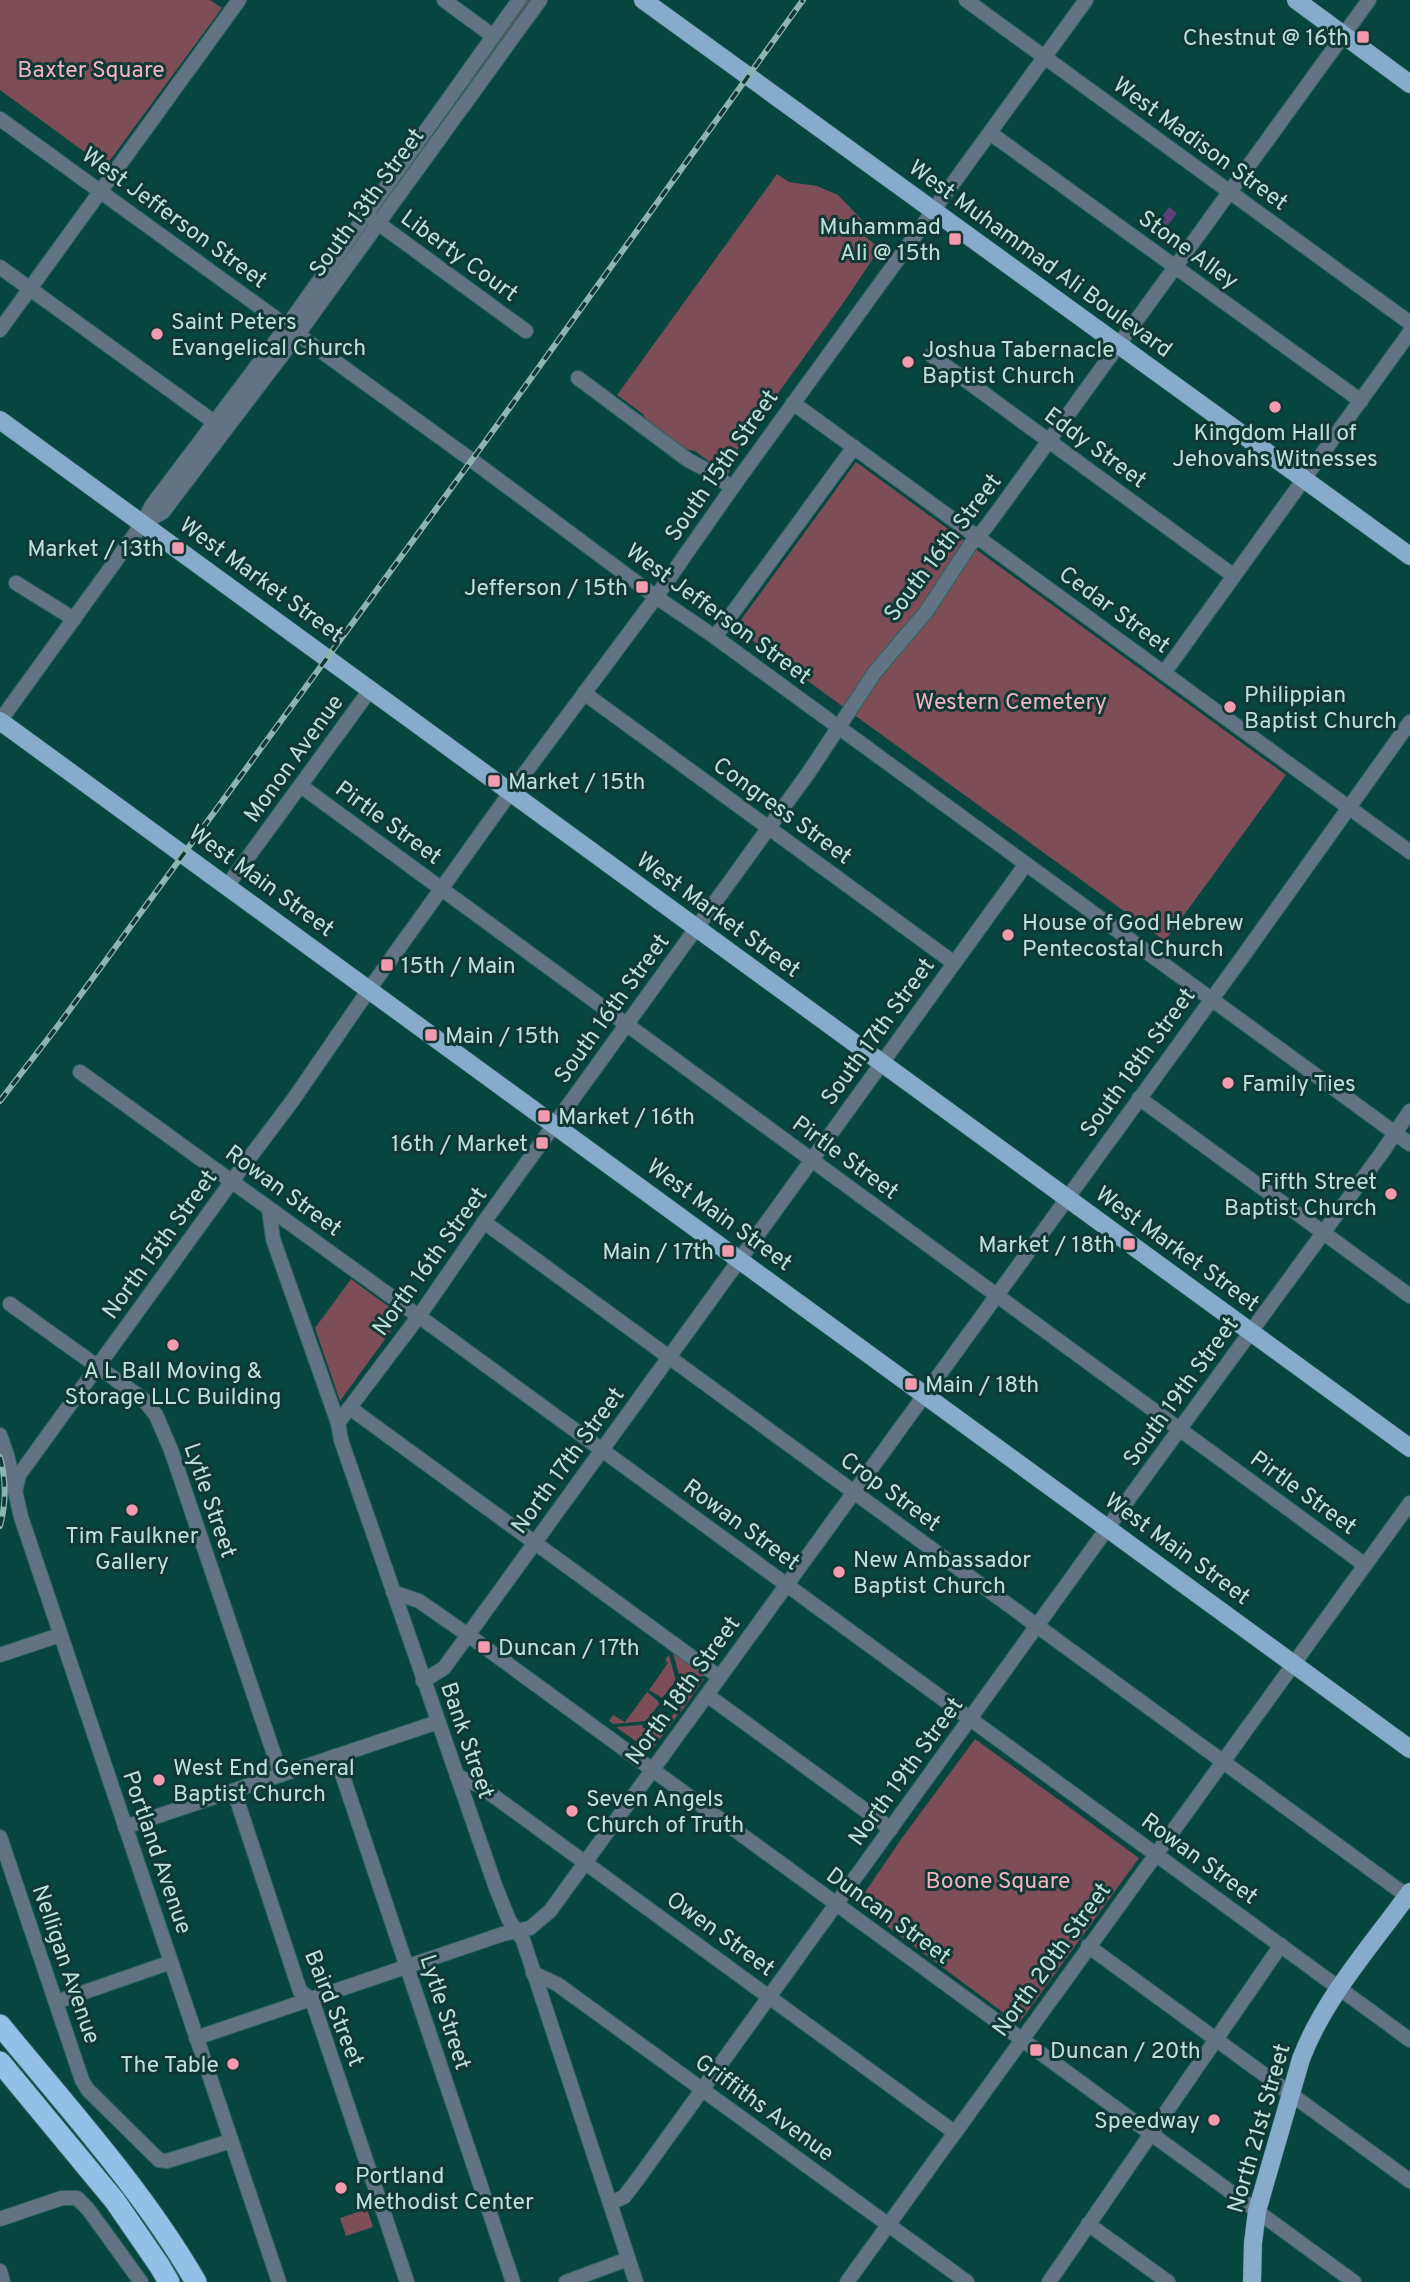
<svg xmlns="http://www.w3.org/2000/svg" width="1410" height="2282" font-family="Overpass,sans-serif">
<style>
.green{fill:#7d4d58}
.water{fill:#5c4179}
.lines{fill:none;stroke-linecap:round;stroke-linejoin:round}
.minor-casing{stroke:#2c645e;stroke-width:16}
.major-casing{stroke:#2c645e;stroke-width:19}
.highway-casing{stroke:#2c645e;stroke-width:23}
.minor{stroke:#627484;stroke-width:14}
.major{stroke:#86abcb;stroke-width:18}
.highway{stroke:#94c0e8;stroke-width:21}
.rail-casing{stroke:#8cb5b0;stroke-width:6}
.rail{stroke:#113834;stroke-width:3.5;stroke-dasharray:10;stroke-linecap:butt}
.poi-dot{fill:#f29aae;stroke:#113834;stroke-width:2.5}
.labels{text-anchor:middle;stroke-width:6;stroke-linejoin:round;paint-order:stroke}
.poi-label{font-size:23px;fill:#bee0db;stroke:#113834;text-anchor:start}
.park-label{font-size:23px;fill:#f2b4c0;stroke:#113834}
.street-label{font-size:23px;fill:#bee0db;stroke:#113834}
</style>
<rect width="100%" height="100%" fill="#07453f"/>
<g class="green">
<path d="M0 0H210L222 8 105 167 0 90Z"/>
<path d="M526 0H534L405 175 417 151Z"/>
<path d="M777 174 789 182 817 186 838 195 865 223 862 228 867 231 864 236 880 248 846 299 727 464 731 469 727 475 695 451 679 448 650 427 643 414 617 395Z"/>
<path d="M856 462 1286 775 1165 941 735 628Z"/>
<path d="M351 1279 400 1315 399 1320 340 1401 315 1328Z"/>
<path d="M673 1653 703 1675V1676L680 1678Z"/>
<path d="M669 1655 676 1681 662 1698 649 1690 668 1663 665 1660Z"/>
<path d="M704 1679 681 1712 677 1709 683 1699 674 1691 678 1683Z"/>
<path d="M647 1692 658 1701 659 1704 646 1721 613 1724 609 1721 613 1715 625 1722Z"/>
<path d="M674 1713 678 1715 653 1748 650 1721 656 1715 667 1722Z"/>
<path d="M643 1725 642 1727 646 1729 647 1728 648 1750 616 1727Z"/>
<path d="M975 1739 1139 1858 1020 2022 1012 2019 857 1904 902 1838Z"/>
<path d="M367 2209 373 2227 346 2236 340 2218Z"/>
</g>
<path class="water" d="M1169 207 1177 213 1165 229 1157 223Z"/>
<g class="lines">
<g class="minor-casing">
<g id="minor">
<path d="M444 0 493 36"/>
<path d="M966 0 1410 323"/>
<path d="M0 119 477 464 656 597 715 637 1410 1144"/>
<path d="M990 133 1361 401"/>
<path d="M371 218 526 331"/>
<path d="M0 267 214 422"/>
<path d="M0 330 239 0"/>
<path d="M931 355 1234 576"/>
<path d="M578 378 688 460 711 472 732 488"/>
<path d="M793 403 1410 852"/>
<path d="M143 523 163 512 298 334 540 0"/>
<path d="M16 583 74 619"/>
<path d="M715 637 854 447"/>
<path d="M1164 673 1410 332"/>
<path d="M584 693 954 963"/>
<path d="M0 721 143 523 152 505 287 326 519 0"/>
<path d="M301 786 1365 1565"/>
<path d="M227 886 370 690"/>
<path d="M80 1072 435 1328 1410 2040"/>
<path d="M1139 1098 1410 1296"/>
<path d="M269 1209 273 1239 338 1423 341 1440 496 1888 509 1920 523 1940 636 2282"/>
<path d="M484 1222 1407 1896"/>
<path d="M10 1304 143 1399 156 1415 171 1450 281 1775"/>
<path d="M350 1408 719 1677"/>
<path d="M338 1423 419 1316 484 1222 809 772 875 672 926 612 970 545 987 526 1369 0"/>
<path d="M0 1435 7 1455 21 1517 279 2282"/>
<path d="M15 1492 19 1475 232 1181 293 1100 368 991 510 793 656 597 732 488 1086 0"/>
<path d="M393 1592 419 1601 468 1635 1354 2282"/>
<path d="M0 1655 60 1635"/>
<path d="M423 1681 444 1668 468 1635 1026 864"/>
<path d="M707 1695 891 1829"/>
<path d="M336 1756 513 2282"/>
<path d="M457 1776 480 1786 954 2132"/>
<path d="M234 1791 300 1991 312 2000 407 2282"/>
<path d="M125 1827 438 1722"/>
<path d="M0 1837 82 2080 88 2090 159 2160 167 2161 231 2141"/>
<path d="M1088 1946 1410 2181"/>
<path d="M533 1973 557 1984 967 2282"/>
<path d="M56 2002 171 1962"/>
<path d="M196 2038 503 1934 530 1928 550 1911 1241 959 1410 722"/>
<path d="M610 2203 624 2197 637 2180 1119 1512 1383 1151 1410 1111"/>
<path d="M0 2219 62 2198H77L88 2209 141 2282"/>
<path d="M1088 2224 1168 2282"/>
<path d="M0 2271 3 2282"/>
<path d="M566 2282 628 2259"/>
<path d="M847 2282 1410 1503"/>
<path d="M1049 2282 1281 1945"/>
</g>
</g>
<g class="major-casing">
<g id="major">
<path d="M643 0 1410 556"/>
<path d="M1296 0 1410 84"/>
<path d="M0 420 1410 1448"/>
<path d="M0 721 1410 1749"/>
<path d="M1252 2282 1253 2243 1257 2211 1301 2059C1324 1998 1372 1945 1410 1892"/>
</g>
</g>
<g class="highway-casing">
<g id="highway">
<path d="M0 2025C68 2108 142 2189 196 2282"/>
<path d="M0 2062 115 2201 159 2265 169 2282"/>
</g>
</g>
<use href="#minor" class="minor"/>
<use href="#major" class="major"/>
<use href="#highway" class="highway"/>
<g class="rail-casing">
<g id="rail">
<path d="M0 1101 60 1023 485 442 803 0"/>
<path d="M0 1457C6 1479 6 1504 0 1526"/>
</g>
</g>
<use href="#rail" class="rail"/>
</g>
<g class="poi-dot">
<rect x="1356" y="30" width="14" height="14" rx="3.5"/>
<rect x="948" y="232" width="14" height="14" rx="3.5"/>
<circle cx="157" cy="334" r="7"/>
<circle cx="908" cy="362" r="7"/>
<circle cx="1275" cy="407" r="7"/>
<rect x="171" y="541" width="14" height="14" rx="3.5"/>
<rect x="635" y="580" width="14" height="14" rx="3.5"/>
<circle cx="1230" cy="707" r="7"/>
<rect x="487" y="774" width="14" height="14" rx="3.5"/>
<circle cx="1008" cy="935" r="7"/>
<rect x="380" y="958" width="14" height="14" rx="3.5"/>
<rect x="424" y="1028" width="14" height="14" rx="3.5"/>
<circle cx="1228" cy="1083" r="7"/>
<rect x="537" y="1109" width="14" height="14" rx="3.5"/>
<rect x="535" y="1136" width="14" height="14" rx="3.5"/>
<circle cx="1391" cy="1194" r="7"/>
<rect x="1122" y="1237" width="14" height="14" rx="3.5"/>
<rect x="721" y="1244" width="14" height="14" rx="3.5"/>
<circle cx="173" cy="1345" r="7"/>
<rect x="904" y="1377" width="14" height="14" rx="3.5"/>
<circle cx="132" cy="1510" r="7"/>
<circle cx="839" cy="1572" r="7"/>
<rect x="477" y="1640" width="14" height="14" rx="3.5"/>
<circle cx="159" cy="1780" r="7"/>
<circle cx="572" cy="1811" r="7"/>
<rect x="1029" y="2043" width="14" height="14" rx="3.5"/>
<circle cx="233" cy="2064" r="7"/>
<circle cx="1214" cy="2120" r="7"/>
<circle cx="341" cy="2188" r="7"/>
</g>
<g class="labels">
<g class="poi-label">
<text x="1349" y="45" text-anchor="end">Chestnut @ 16th</text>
<text x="941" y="234" text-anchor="end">Muhammad<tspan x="941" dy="26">Ali @ 15th</tspan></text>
<text x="171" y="329">Saint Peters<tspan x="171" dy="26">Evangelical Church</tspan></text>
<text x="922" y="357">Joshua Tabernacle<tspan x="922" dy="26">Baptist Church</tspan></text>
<text x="1275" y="440" text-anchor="middle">Kingdom Hall of<tspan x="1275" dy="26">Jehovahs Witnesses</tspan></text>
<text x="164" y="556" text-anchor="end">Market / 13th</text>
<text x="628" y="595" text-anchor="end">Jefferson / 15th</text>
<text x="1244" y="702">Philippian<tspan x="1244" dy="26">Baptist Church</tspan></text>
<text x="508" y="789">Market / 15th</text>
<text x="1022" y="930">House of God Hebrew<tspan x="1022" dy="26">Pentecostal Church</tspan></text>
<text x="401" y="973">15th / Main</text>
<text x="445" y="1043">Main / 15th</text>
<text x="1242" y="1091">Family Ties</text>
<text x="558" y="1124">Market / 16th</text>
<text x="528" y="1151" text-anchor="end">16th / Market</text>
<text x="1377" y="1189" text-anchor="end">Fifth Street<tspan x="1377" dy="26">Baptist Church</tspan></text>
<text x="1115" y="1252" text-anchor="end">Market / 18th</text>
<text x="714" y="1259" text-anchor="end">Main / 17th</text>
<text x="173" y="1378" text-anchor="middle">A L Ball Moving &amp;<tspan x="173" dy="26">Storage LLC Building</tspan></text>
<text x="925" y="1392">Main / 18th</text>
<text x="132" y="1543" text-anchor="middle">Tim Faulkner<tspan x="132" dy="26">Gallery</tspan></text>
<text x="853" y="1567">New Ambassador<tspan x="853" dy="26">Baptist Church</tspan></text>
<text x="498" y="1655">Duncan / 17th</text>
<text x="173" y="1775">West End General<tspan x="173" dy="26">Baptist Church</tspan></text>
<text x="586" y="1806">Seven Angels<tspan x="586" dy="26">Church of Truth</tspan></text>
<text x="1050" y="2058">Duncan / 20th</text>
<text x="219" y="2072" text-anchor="end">The Table</text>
<text x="1200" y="2128" text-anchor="end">Speedway</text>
<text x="355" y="2183">Portland<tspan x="355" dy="26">Methodist Center</tspan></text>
</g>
<g class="park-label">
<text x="91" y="77">Baxter Square</text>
<text x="1011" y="709">Western Cemetery</text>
<text x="998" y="1888">Boone Square</text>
</g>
<g class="street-label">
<text transform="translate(1201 143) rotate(36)" y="8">West Madison Street</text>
<text transform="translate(366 202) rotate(-54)" y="8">South 13th Street</text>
<text transform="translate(175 217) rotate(36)" y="8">West Jefferson Street</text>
<text transform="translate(1189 249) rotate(36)" y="8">Stone Alley</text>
<text transform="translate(460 255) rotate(36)" y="8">Liberty Court</text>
<text transform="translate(1041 258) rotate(36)" y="8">West Muhammad Ali Boulevard</text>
<text transform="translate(1096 447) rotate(36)" y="8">Eddy Street</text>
<text transform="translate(721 465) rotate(-55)" y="8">South 15th Street</text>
<text transform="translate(942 547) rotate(-53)" y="8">South 16th Street</text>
<text transform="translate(262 579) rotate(36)" y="8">West Market Street</text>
<text transform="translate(1115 609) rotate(36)" y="8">Cedar Street</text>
<text transform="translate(719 613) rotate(36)" y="8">West Jefferson Street</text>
<text transform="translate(293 758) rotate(-54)" y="8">Monon Avenue</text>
<text transform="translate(783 810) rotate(36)" y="8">Congress Street</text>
<text transform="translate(389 822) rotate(36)" y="8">Pirtle Street</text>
<text transform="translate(262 880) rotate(36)" y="8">West Main Street</text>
<text transform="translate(719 914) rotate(36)" y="8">West Market Street</text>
<text transform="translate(611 1008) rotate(-54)" y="8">South 16th Street</text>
<text transform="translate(877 1031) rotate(-54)" y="8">South 17th Street</text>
<text transform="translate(1137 1062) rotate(-54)" y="8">South 18th Street</text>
<text transform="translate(846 1157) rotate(36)" y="8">Pirtle Street</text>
<text transform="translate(284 1190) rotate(36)" y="8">Rowan Street</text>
<text transform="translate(720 1214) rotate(36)" y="8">West Main Street</text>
<text transform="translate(159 1244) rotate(-54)" y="8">North 15th Street</text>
<text transform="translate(1178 1248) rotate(36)" y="8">West Market Street</text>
<text transform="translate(429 1261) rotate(-54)" y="8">North 16th Street</text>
<text transform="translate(1180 1391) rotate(-54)" y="8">South 19th Street</text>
<text transform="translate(567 1460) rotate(-54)" y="8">North 17th Street</text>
<text transform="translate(891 1491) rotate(36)" y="8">Crop Street</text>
<text transform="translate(1304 1492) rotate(36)" y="8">Pirtle Street</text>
<text transform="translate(211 1500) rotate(71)" y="8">Lytle Street</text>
<text transform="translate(742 1524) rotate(36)" y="8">Rowan Street</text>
<text transform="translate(1178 1548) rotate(36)" y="8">West Main Street</text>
<text transform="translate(682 1690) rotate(-54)" y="8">North 18th Street</text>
<text transform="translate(468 1740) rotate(71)" y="8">Bank Street</text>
<text transform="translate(905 1771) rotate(-54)" y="8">North 19th Street</text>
<text transform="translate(158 1852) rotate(71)" y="8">Portland Avenue</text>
<text transform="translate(1200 1858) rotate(36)" y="8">Rowan Street</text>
<text transform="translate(889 1915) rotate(36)" y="8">Duncan Street</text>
<text transform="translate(721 1933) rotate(36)" y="8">Owen Street</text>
<text transform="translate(1051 1959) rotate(-54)" y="8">North 20th Street</text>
<text transform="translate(67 1964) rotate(71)" y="8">Nelligan Avenue</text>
<text transform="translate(335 2008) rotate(68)" y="8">Baird Street</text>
<text transform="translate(446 2012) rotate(72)" y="8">Lytle Street</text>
<text transform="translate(765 2107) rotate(36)" y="8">Griffiths Avenue</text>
<text transform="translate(1258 2128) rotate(-74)" y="8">North 21st Street</text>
</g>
</g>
</svg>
